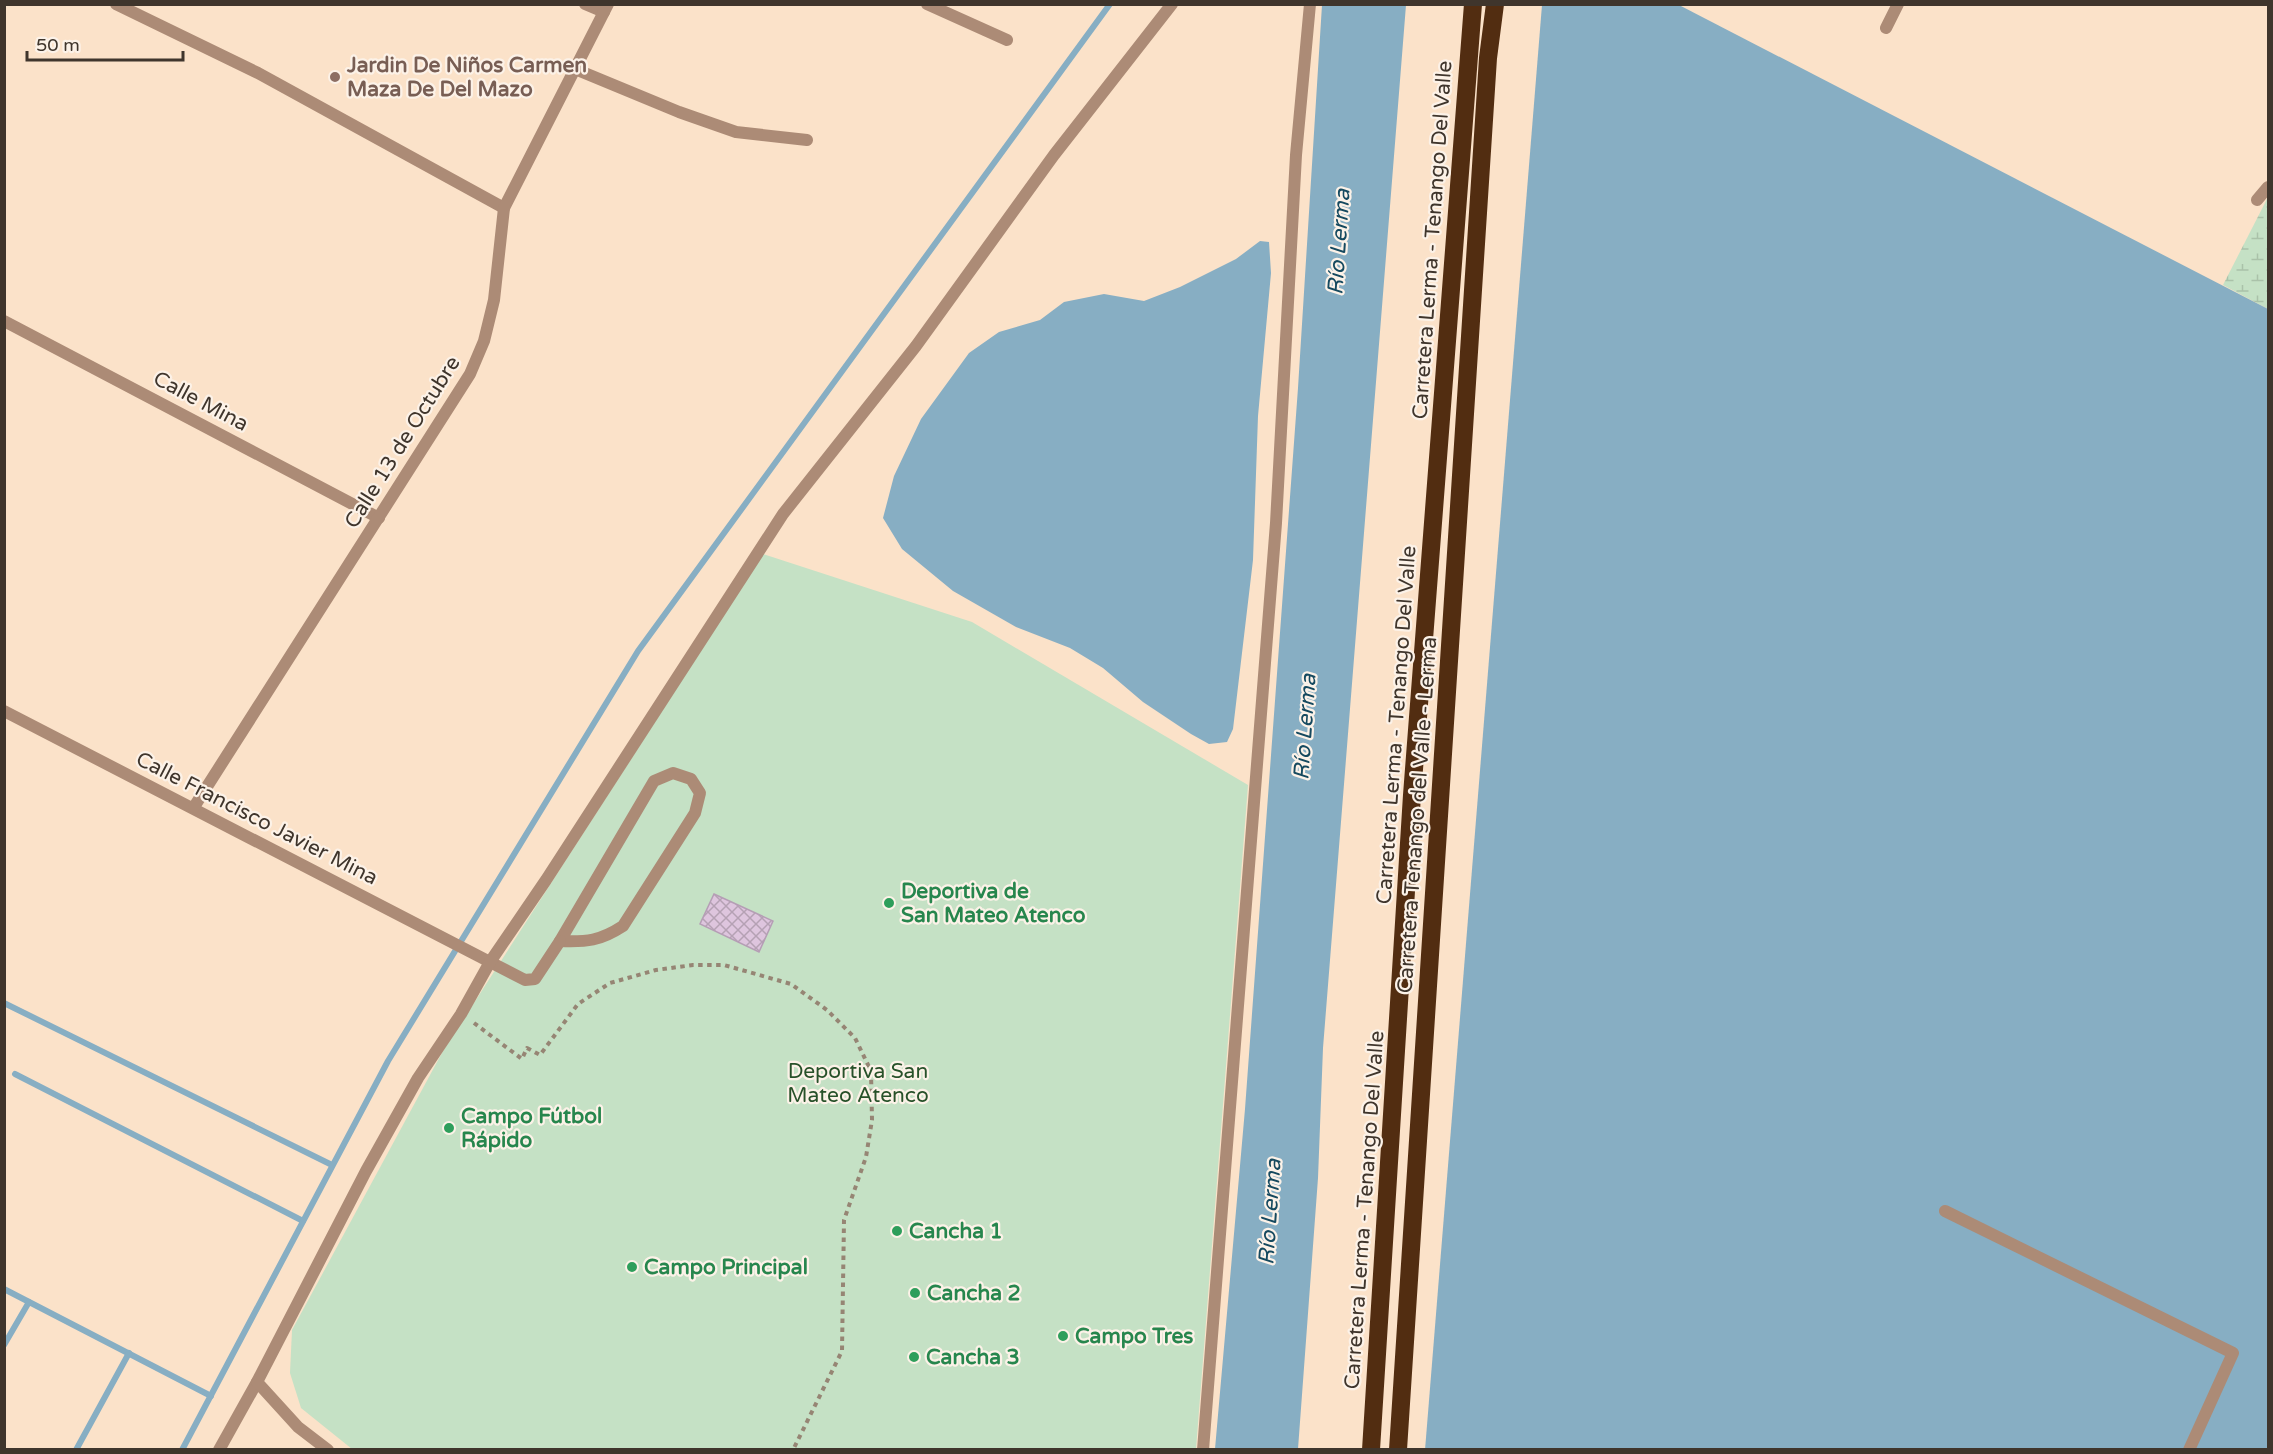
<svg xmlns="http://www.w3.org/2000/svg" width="2273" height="1454" font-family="'Varela Round',sans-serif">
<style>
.wetland{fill:url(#wetland-marsh)}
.park{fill:#c5e1c5}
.water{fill:#87aec3}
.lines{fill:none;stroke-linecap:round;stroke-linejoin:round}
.stream{stroke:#87aec3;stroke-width:6}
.building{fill:url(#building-cross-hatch);stroke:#b59eb5;stroke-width:1.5}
.path{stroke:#968574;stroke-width:4;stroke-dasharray:4.5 4.5;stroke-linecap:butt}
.service{stroke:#ac8b76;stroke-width:12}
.minor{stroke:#ac8b76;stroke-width:12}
.motorway{stroke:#522d11;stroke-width:18}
.education-dot{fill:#8d6e63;stroke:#fcf2e8;stroke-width:2}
.leisure-dot{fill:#2e9e5b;stroke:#fcf2e8;stroke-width:2}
.labels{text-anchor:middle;stroke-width:4.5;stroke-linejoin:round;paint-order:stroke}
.education-label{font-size:21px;font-weight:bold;fill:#785e54;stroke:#fcf2e8;text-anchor:start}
.street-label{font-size:21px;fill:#3f352c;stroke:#fcf2e8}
.leisure-label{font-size:21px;font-weight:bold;fill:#27864d;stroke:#fcf2e8;text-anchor:start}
.park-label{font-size:21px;fill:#275129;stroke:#fcf2e8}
.water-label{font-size:22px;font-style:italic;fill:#15495f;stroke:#fcf2e8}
</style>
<defs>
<pattern id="wetland-marsh" width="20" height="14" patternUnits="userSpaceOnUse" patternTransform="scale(1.5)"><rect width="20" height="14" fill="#c5e1c5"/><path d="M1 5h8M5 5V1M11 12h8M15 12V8" fill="none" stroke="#aac2a9"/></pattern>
<pattern id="building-cross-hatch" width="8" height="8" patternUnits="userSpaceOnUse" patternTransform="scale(1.5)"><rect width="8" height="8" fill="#dec5de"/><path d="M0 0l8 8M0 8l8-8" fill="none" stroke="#b5a1b4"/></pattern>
</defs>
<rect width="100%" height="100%" fill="#fbe2c9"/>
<path class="wetland" d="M2268 197V309L2223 285Z"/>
<path class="park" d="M763 554 972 622 1248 785 1196 1449H352L301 1408 290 1373 292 1330 443 1051Z"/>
<g class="water">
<path d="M1322 5H1406L1323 1048 1318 1178 1298 1449H1215L1245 1109 1298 388Z"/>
<path d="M1542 5H1679L2268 309V1449L1425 1450Z"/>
<path d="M1260 241 1269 242 1271 273 1258 416 1253 560 1233 729 1227 742 1209 744 1191 734 1143 702 1103 668 1070 648 1016 627 953 591 902 549 883 518 894 476 921 419 969 353 999 332 1040 320 1064 302 1104 294 1144 301 1180 287 1236 259Z"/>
</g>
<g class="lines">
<g class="stream">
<path d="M4 1003 332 1165"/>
<path d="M15 1074 303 1221"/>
<path d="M4 1289 211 1396"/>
<path d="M4 1345 29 1302"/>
<path d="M76 1450 129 1353"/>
<path d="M182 1450 388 1061 638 651 1110 4"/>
</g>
</g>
<path class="building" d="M714 894 773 921 759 952 700 924Z"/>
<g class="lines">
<path class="path" d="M474 1023 522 1059 527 1048 540 1055 578 1004 610 983 656 970 693 965H724L791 984 827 1010 855 1038 871 1071 872 1120 866 1157 844 1220 842 1351 793 1450"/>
<g class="service">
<path d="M575 69 679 112 736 132 807 140"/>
<path d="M2257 200 2268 187"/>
<path d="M673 773 691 779 700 793 695 813 623 926C600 941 587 942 560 941L654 781Z"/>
<path d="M490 962 525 980 535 979 560 941"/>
</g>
<g class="minor">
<path d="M116 4 258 73 504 208"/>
<path d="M585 4 604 12"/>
<path d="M927 4 1007 40"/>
<path d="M1886 28 1898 4"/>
<path d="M4 321 379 518"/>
<path d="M4 711 490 962"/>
<path d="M194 807 470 374 484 341 494 300 504 208 608 4"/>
<path d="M1945 1211 2233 1353 2189 1450"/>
<path d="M219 1450 257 1382"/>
<path d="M328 1450 298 1427 257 1382 366 1171 418 1078 461 1014 490 962 546 880 783 514 916 346 1054 155 1172 4"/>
<path d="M1203 1450 1276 523 1296 155 1310 4"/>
</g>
<g class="motorway">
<path d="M1371 1450 1412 795 1473 4"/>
<path d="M1398 1450 1488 58 1495 4"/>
</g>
</g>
<circle class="education-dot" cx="335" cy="77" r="6"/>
<g class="leisure-dot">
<circle cx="889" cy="903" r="6"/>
<circle cx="449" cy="1128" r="6"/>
<circle cx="897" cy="1231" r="6"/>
<circle cx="632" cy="1267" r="6"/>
<circle cx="915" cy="1293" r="6"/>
<circle cx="1063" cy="1336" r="6"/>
<circle cx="914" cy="1357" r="6"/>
</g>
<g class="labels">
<g class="education-label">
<text x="347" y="72">Jardin De Niños Carmen<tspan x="347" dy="24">Maza De Del Mazo</tspan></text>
</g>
<g class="street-label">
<text transform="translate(1432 240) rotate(-86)" y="7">Carretera Lerma - Tenango Del Valle</text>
<text transform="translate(201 401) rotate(28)" y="7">Calle Mina</text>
<text transform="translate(402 442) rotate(-58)" y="7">Calle 13 de Octubre</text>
<text transform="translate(1396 725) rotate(-86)" y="7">Carretera Lerma - Tenango Del Valle</text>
<text transform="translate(1417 815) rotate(-86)" y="7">Carretera Tenango del Valle - Lerma</text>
<text transform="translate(257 818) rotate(27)" y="7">Calle Francisco Javier Mina</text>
<text transform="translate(1364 1210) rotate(-86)" y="7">Carretera Lerma - Tenango Del Valle</text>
</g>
<g class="leisure-label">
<text x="901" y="898">Deportiva de<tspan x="901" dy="24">San Mateo Atenco</tspan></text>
<text x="461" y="1123">Campo Fútbol<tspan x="461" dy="24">Rápido</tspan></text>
<text x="909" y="1238">Cancha 1</text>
<text x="644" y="1274">Campo Principal</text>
<text x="927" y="1300">Cancha 2</text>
<text x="1075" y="1343">Campo Tres</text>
<text x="926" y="1364">Cancha 3</text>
</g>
<g class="park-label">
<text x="858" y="1078">Deportiva San<tspan x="858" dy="24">Mateo Atenco</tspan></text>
</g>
<g class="water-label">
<text transform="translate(1338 242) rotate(-86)" y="8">Río Lerma</text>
<text transform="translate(1304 727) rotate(-86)" y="8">Río Lerma</text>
<text transform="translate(1269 1212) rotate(-86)" y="8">Río Lerma</text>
</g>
</g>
<rect width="2273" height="1454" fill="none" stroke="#3f352c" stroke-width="12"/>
<path d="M27 51v9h156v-9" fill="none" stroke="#3f352c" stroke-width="3"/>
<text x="36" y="51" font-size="18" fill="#3f352c" stroke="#fcf2e8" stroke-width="4.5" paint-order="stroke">50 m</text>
</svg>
